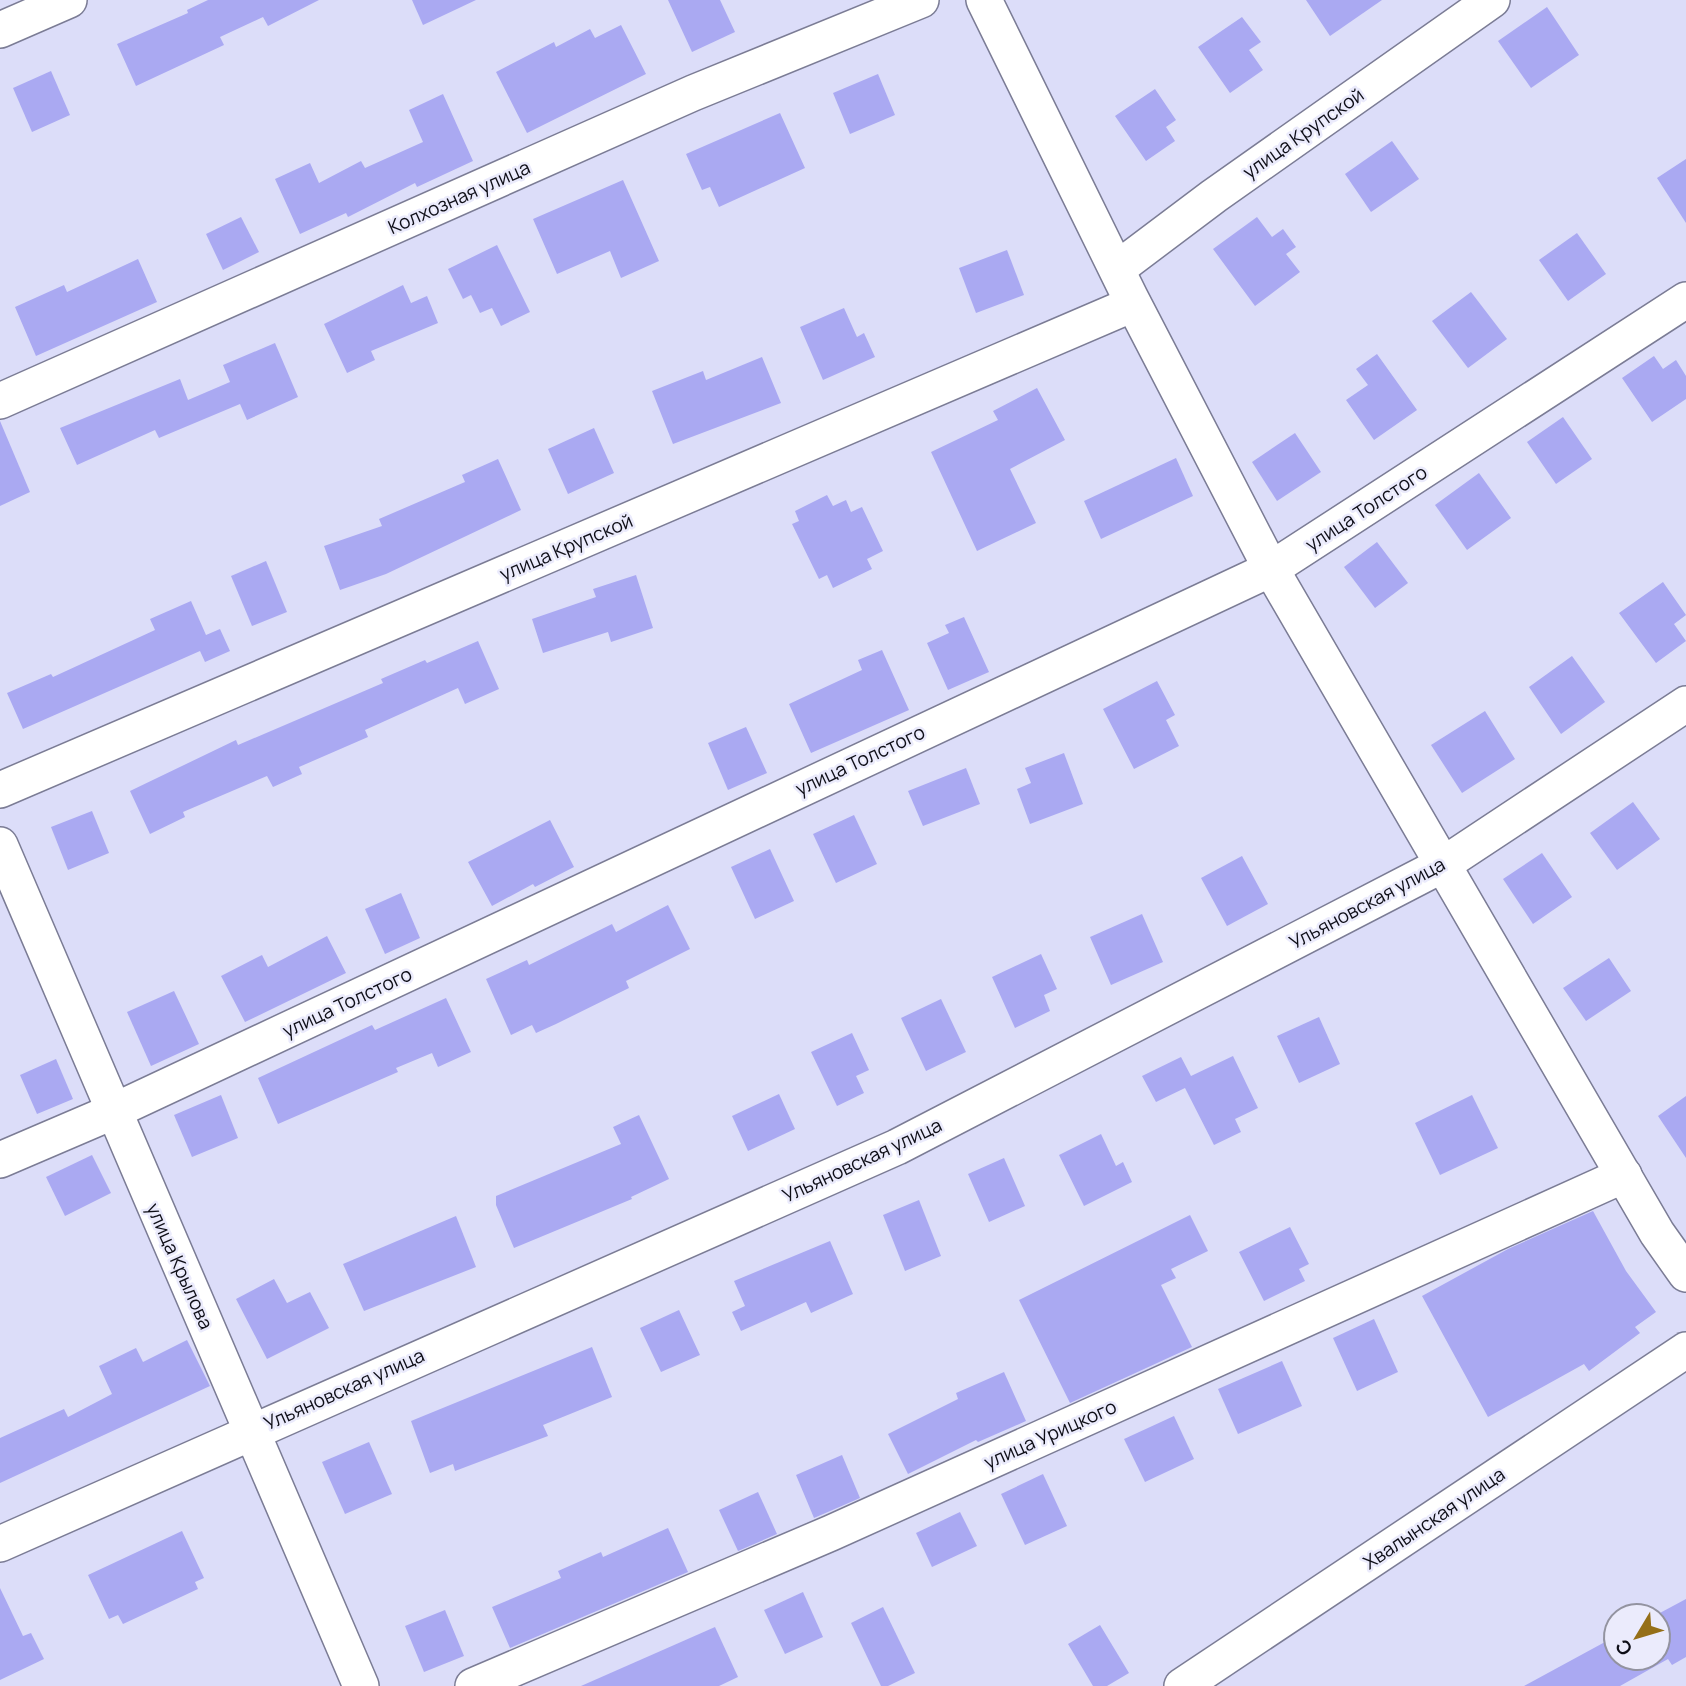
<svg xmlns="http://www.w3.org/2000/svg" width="1686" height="1686" font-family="Manrope,sans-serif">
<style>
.building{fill:#aaa9f2}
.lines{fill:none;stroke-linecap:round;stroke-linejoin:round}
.minor-casing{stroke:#7b7c95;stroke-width:38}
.minor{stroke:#fff;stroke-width:35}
.labels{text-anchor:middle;stroke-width:5;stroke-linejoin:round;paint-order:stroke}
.street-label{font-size:19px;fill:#0e0e17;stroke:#ebebfc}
</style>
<rect width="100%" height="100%" fill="#dcddf9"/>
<g class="building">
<path d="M208 0H319L268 26 263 17 220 37 224 45 136 86 117 44 188 13 187 10Z"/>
<path d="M412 0H476L423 25Z"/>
<path d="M668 0H720L735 32 692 52Z"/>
<path d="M1306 0H1382L1330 36Z"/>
<path d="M1547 7 1579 55 1531 88 1498 41Z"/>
<path d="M1242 17 1261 42 1249 50 1263 70 1230 93 1198 47Z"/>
<path d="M621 25 646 74 527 133 496 72 554 42 556 47 590 29 595 38Z"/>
<path d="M51 71 70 115 32 132 13 88Z"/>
<path d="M878 74 895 115 850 134 833 93Z"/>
<path d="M1155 89 1176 120 1166 127 1175 141 1146 161 1115 116Z"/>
<path d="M443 94 473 161 417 187 415 183 348 217 346 213 300 234 275 179 310 163 319 183 361 161 365 168 423 142 409 110Z"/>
<path d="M780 113 805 168 719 207 710 187 702 190 686 154Z"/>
<path d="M1392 141 1419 179 1371 212 1345 174Z"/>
<path d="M1686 159V223L1657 178Z"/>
<path d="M623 180 659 261 621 278 610 251 557 274 533 219Z"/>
<path d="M241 217 259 252 223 270 206 234Z"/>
<path d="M1257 217 1272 237 1283 229 1296 247 1286 254 1300 272 1255 306 1213 249Z"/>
<path d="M1577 233 1606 274 1568 301 1539 260Z"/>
<path d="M497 245 530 312 501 326 492 308 480 313 471 295 463 299 448 269Z"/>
<path d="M1007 250 1024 295 976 313 959 268Z"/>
<path d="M138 259 157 302 36 356 15 307 64 285 67 292Z"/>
<path d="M403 285 411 303 427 296 438 323 371 351 375 360 347 373 324 324Z"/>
<path d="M1471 292 1507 339 1468 368 1432 321Z"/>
<path d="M844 308 857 337 864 333 875 357 823 380 800 327Z"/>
<path d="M275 343 298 397 247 420 240 404 159 438 155 430 77 465 60 428 180 379 188 400 230 382 223 365Z"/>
<path d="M1377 354 1417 410 1374 440 1346 400 1368 385 1356 369Z"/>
<path d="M1654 356 1663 369 1676 360 1686 376V399L1652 422 1622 378Z"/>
<path d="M762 357 781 403 673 444 652 391 703 371 706 380Z"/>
<path d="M1037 388 1065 440 1010 469 1036 523 977 551 931 452 998 420 993 411Z"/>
<path d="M1563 417 1592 459 1556 484 1527 442Z"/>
<path d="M0 421 30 492 0 506Z"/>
<path d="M594 428 614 473 568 494 548 449Z"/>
<path d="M1295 433 1321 472 1277 501 1252 462Z"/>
<path d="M1176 458 1193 496 1101 539 1084 501Z"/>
<path d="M498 459 521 510 386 574 340 590 324 546 382 526 379 519 465 482 462 475Z"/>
<path d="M1479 473 1511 518 1467 550 1435 505Z"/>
<path d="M827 495 833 506 846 500 851 512 862 507 883 551 867 559 872 569 833 588 827 575 819 579 792 524 799 521 795 511Z"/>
<path d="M1377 542 1408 583 1375 608 1344 567Z"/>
<path d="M266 561 287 612 252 626 231 576Z"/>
<path d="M636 575 653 628 611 642 608 632 543 653 532 619 596 597 593 589Z"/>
<path d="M1663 582 1686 615 1674 624 1686 641 1656 663 1619 613Z"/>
<path d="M191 601 206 635 220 629 230 651 205 662 200 651 23 729 7 693 51 674 53 677 155 630 150 619Z"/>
<path d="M964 617 989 672 948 690 927 643 949 633 945 625Z"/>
<path d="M478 641 499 689 465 704 458 688 365 730 368 737 299 767 302 774 273 787 267 776 183 812 185 817 150 834 130 791 236 740 238 745 383 683 381 679 425 660 427 663Z"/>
<path d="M882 650 909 710 811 753 789 704 862 670 858 660Z"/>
<path d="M1572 656 1605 702 1561 734 1529 687Z"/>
<path d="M1157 681 1175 715 1166 720 1179 746 1134 769 1103 709Z"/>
<path d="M1485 711 1515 759 1462 793 1431 745Z"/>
<path d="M746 727 767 773 728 790 708 743Z"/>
<path d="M1064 753 1083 804 1030 824 1017 789 1031 783 1025 768Z"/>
<path d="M966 768 980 804 923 826 908 791Z"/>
<path d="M1633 802 1660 839 1617 870 1590 833Z"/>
<path d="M92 811 109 853 68 870 51 827Z"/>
<path d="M854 815 877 864 836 883 813 834Z"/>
<path d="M550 820 574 867 535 887 533 884 492 906 468 862Z"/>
<path d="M770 849 794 901 755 919 731 867Z"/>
<path d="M1542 853 1572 897 1533 924 1503 879Z"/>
<path d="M1242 856 1268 904 1227 926 1201 878Z"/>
<path d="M401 893 420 938 385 954 365 909Z"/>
<path d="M668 905 690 949 626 981 629 988 556 1024 536 1033 532 1025 511 1035 486 979 527 960 529 965 612 924 616 932Z"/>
<path d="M1142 914 1163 962 1111 985 1090 937Z"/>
<path d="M327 936 346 973 245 1022 221 976 262 955 268 967Z"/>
<path d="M1041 954 1057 989 1044 995 1050 1011 1015 1028 992 977Z"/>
<path d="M1609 958 1631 991 1586 1021 1563 988Z"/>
<path d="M174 991 199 1044 151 1066 127 1012Z"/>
<path d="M446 998 471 1052 438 1067 432 1053 396 1068 398 1072 278 1124 258 1078 372 1025 375 1030Z"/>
<path d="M941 999 966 1052 926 1071 901 1018Z"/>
<path d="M1319 1017 1340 1064 1299 1083 1277 1036Z"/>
<path d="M852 1033 869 1070 856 1076 864 1093 837 1106 811 1052Z"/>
<path d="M1233 1056 1258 1108 1235 1119 1241 1132 1214 1145 1185 1088 1156 1102 1142 1076 1181 1057 1191 1076Z"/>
<path d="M56 1059 73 1099 37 1114 20 1075Z"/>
<path d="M779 1094 795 1129 748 1151 732 1116Z"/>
<path d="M221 1095 238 1138 192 1157 174 1115Z"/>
<path d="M1472 1095 1498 1148 1440 1175 1415 1123Z"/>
<path d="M1686 1096V1158L1658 1116Z"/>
<path d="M639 1115 669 1179 631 1197 632 1199 514 1248 496 1205V1196L621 1144 613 1127Z"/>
<path d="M1101 1134 1116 1166 1123 1162 1132 1182 1084 1206 1059 1155Z"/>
<path d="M92 1155 111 1193 65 1216 46 1177Z"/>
<path d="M1004 1158 1025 1206 989 1222 968 1174Z"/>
<path d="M919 1200 941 1256 905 1271 883 1215Z"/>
<path d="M1593 1211 1626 1271 1656 1312 1635 1327 1640 1333 1589 1371 1584 1364 1488 1417 1422 1296 1508 1249Z"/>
<path d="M1190 1215 1208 1251 1171 1269 1176 1278 1161 1285 1192 1347 1070 1403 1019 1300Z"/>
<path d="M456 1216 476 1267 364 1311 343 1264Z"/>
<path d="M1290 1227 1309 1264 1299 1269 1305 1281 1264 1301 1239 1252Z"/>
<path d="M830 1241 853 1294 811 1313 806 1302 741 1331 732 1312 745 1306 734 1281Z"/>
<path d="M274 1279 287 1303 310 1292 329 1328 267 1359 236 1299Z"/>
<path d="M679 1310 700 1355 661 1372 640 1328Z"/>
<path d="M1374 1319 1398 1372 1357 1391 1333 1338Z"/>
<path d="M187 1340 210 1386 0 1483V1438L64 1409 68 1417 112 1394 99 1366 136 1348 143 1362Z"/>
<path d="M592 1347 612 1397 543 1425 548 1436 455 1471 453 1464 430 1473 411 1421Z"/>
<path d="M1282 1361 1302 1406 1238 1434 1218 1389Z"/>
<path d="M1004 1372 1026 1421 978 1442 976 1440 908 1474 888 1434 958 1399 956 1393Z"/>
<path d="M1174 1416 1194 1459 1145 1482 1124 1439Z"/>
<path d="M369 1442 392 1494 345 1514 322 1462Z"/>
<path d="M842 1455 860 1498 814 1518 796 1475Z"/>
<path d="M1043 1474 1067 1526 1025 1545 1001 1494Z"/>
<path d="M758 1492 777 1534 738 1551 719 1510Z"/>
<path d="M960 1512 977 1546 932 1567 916 1533Z"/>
<path d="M668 1528 688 1572 510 1648 492 1607 561 1578 558 1571 601 1552 603 1557Z"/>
<path d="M182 1531 204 1578 195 1582 198 1589 123 1624 118 1615 109 1619 88 1575Z"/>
<path d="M0 1588 23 1636 31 1633 44 1659 0 1680Z"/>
<path d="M803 1592 823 1637 785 1654 764 1610Z"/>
<path d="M1686 1599V1657L1672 1665 1668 1659 1620 1686H1524L1616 1636V1658H1658V1614Z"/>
<path d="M883 1607 915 1673 888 1686H881L851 1623Z"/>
<path d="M445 1610 464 1656 424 1672 405 1626Z"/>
<path d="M1100 1625 1129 1673 1107 1686H1093L1068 1644Z"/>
<path d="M715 1627 738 1677 719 1686H581Z"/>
</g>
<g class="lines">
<g class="minor-casing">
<g id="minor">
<path d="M984 0 1130 297 1271 569 1657 1233 1686 1274"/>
<path d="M0 30 69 0"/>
<path d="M1117 269 1214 196 1492 0"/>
<path d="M0 401 693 93 921 0"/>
<path d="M0 790 1133 304"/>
<path d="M0 845 361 1686"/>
<path d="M0 1160 112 1112 1271 569 1686 300"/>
<path d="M0 1544 897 1147 1444 864 1686 704"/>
<path d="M473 1686 831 1533 1624 1175"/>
<path d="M1182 1686 1686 1350"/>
</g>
</g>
<use href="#minor" class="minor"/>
</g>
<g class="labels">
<g class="street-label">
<text transform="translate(1303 133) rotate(-35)" y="7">улица Крупской</text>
<text transform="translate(459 197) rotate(-24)" y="7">Колхозная улица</text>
<text transform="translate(1366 508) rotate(-33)" y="7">улица Толстого</text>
<text transform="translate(566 547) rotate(-23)" y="7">улица Крупской</text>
<text transform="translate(860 760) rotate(-25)" y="7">улица Толстого</text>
<text transform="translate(1367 903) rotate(-28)" y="7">Ульяновская улица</text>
<text transform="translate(347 1002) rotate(-25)" y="7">улица Толстого</text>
<text transform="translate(862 1160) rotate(-25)" y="7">Ульяновская улица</text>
<text transform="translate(180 1266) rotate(66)" y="7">улица Крылова</text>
<text transform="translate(344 1389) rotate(-24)" y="7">Ульяновская улица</text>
<text transform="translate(1050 1434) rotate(-24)" y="7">улица Урицкого</text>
<text transform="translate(1434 1518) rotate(-34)" y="7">Хвалынская улица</text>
</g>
</g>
<g transform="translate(1637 1637) rotate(232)"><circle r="33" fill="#ebebfc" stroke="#9393a0" stroke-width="2"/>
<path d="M0-5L12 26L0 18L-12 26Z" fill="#956f18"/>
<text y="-10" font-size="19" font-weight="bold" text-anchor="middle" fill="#0e0e17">С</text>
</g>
</svg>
